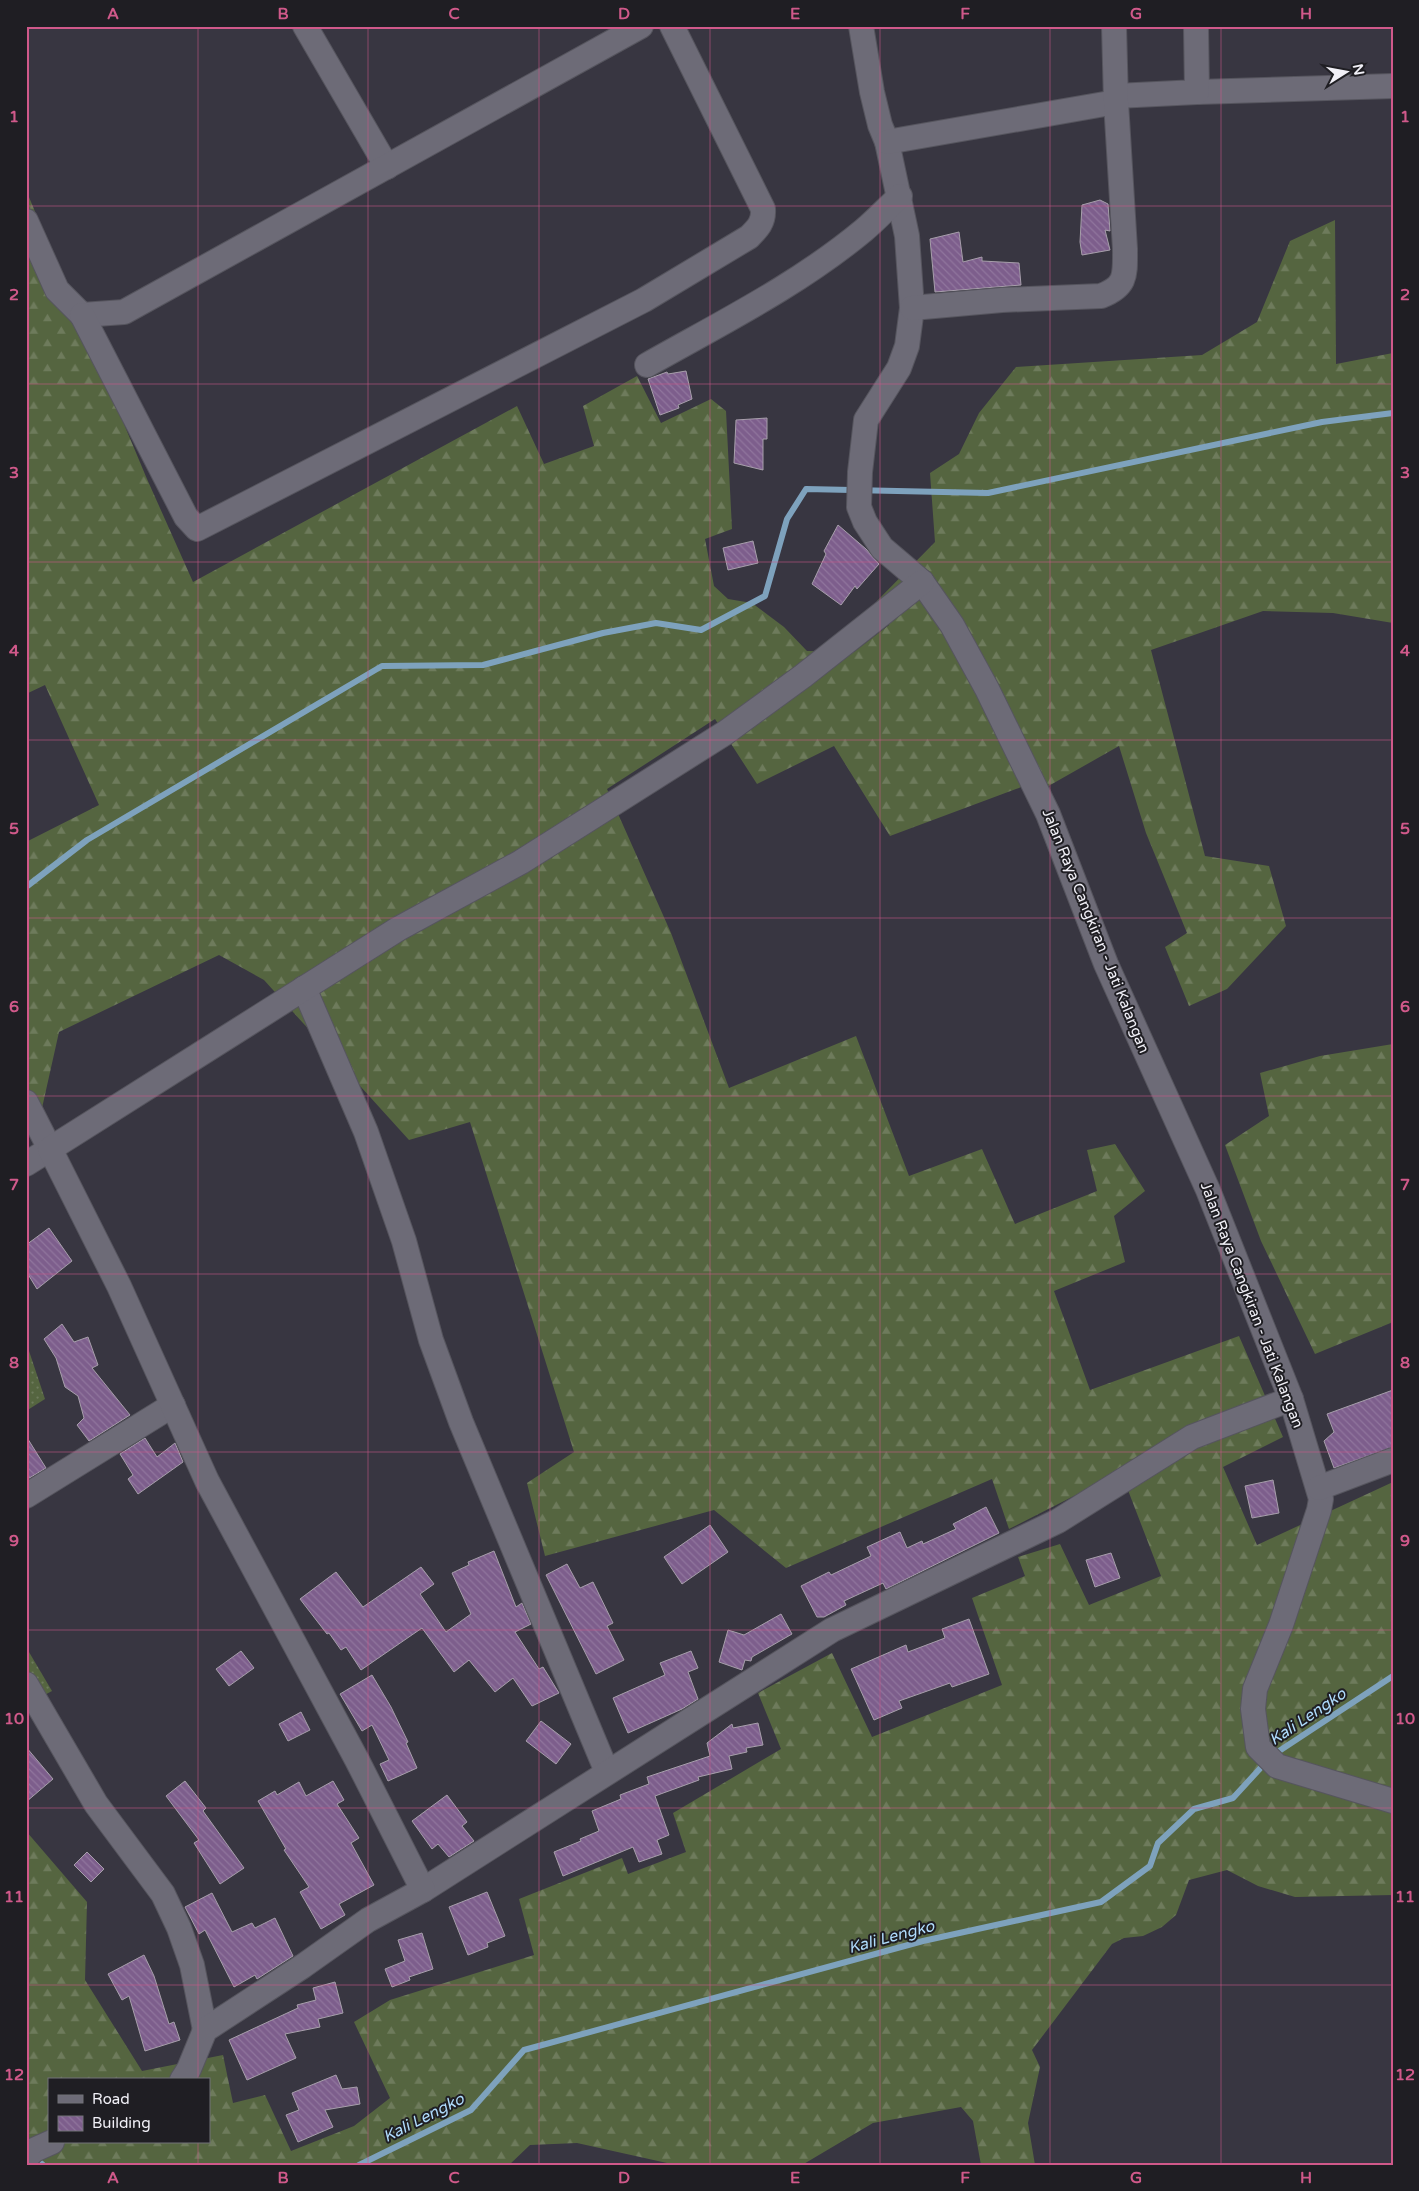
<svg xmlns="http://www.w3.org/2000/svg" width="1419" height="2191" font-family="'Varela Round',sans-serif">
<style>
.forest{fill:url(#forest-firs);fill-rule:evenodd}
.garden{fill:url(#garden-dots)}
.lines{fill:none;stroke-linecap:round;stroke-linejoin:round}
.stream{stroke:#7ea2bd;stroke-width:6}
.building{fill:url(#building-back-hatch);stroke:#a79fab}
.minor-casing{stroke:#56555e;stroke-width:26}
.minor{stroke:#6d6b77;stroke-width:24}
.grid{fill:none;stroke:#d0598a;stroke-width:1;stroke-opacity:0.55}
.labels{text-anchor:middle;stroke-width:4;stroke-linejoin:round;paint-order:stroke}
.street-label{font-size:15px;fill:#f1f0f7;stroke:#1f1e23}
.water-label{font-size:16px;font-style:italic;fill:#afdbfc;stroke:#1f1e23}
.neatline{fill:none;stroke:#d0598a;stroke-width:2}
.grid-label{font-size:16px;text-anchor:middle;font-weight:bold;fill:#d0598a}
</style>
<defs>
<pattern id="forest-firs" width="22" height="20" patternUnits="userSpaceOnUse" patternTransform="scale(1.25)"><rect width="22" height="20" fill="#556540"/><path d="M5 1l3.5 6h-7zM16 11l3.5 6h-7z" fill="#6e7b5c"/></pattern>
<pattern id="garden-dots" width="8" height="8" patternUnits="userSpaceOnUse" patternTransform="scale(1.25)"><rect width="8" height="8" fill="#556540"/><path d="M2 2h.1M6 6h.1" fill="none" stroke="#6e7b5c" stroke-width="1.8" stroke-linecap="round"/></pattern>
<pattern id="building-back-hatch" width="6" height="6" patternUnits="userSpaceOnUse" patternTransform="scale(1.25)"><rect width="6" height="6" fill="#7d5e8c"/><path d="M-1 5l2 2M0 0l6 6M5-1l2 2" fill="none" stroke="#90759d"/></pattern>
</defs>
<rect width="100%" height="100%" fill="#383641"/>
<g class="forest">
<path d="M26 190 147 479 193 582 517 406 544 464 594 446 583 406 637 376 661 423 711 399 726 411 732 529 705 539 714 586 728 599 752 603 784 627 807 651 854 652 889 625 877 601 935 542 930 473 959 454 979 413 1016 367 1202 355 1257 322 1290 241 1335 220 1336 364 1393 353V623L1333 613 1263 611 1151 650 1205 856 1269 866 1286 926 1227 989 1189 1006 1165 947 1187 933 1146 833 1119 746 1045 788 1039 777 1019 788 890 836 834 746 757 784 715 719 607 789 671 933 729 1088 856 1036 909 1176 982 1149 1015 1224 1097 1191 1087 1150 1115 1144 1145 1191 1114 1216 1125 1262 1054 1291 1090 1390 1239 1336 1283 1437 1223 1467 1257 1545 1393 1482V1895L1295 1897 1258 1886 1227 1870 1189 1880 1176 1915 1162 1927 1143 1936 1124 1938 1112 1944 1032 2050 1040 2067 1028 2123 1035 2165H981L973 2121 961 2107 873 2123 802 2165H676L577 2143 530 2145 509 2165H26V1831L87 1902 85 1980 142 2071 223 2055 233 2103 265 2095 291 2151 354 2126 390 2098 354 2022 390 2000 534 1955 519 1899 622 1858 628 1874 686 1852 673 1813 781 1749 758 1693 832 1653 872 1737 1002 1685 972 1598 1025 1576 1018 1557 1060 1544 1089 1605 1161 1576 1121 1472 1009 1529 992 1479 786 1568 714 1510 545 1556 527 1483 574 1452 470 1122 409 1140 264 980 219 955 59 1032 40 1117H26V842L99 805 45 685 26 694ZM49 2080H209V2142H49Z"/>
<path d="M1393 1044V1322L1315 1354 1261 1241 1225 1145 1269 1116 1260 1073 1320 1056Z"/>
</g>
<g class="garden">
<path d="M26 1342 45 1399 26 1411Z"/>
<path d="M26 1647 52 1691 26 1705Z"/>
</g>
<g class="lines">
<g class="stream">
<path d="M26 887 87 840 382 666 483 665 603 633 656 623 701 630 765 596 787 519 806 489 988 493 1322 422 1393 413"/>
<path d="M1273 1755 1393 1676"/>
<path d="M33 2156 43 2165"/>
<path d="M359 2165 471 2110 524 2050 923 1941 1101 1902 1150 1866 1158 1843 1194 1809 1233 1798 1266 1762"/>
</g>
</g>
<g class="building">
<path d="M1100 200 1108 204 1110 231 1105 230 1110 250 1082 255 1080 242 1082 205Z"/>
<path d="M959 232 963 262 982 257V261L1019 263 1021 285 935 292 930 239Z"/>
<path d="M686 371 692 399 678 405 679 408 660 415 648 379 667 372 668 374Z"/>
<path d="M767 418V439H763V470L734 463 736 420Z"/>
<path d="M838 525 866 549 879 564 857 589 855 586 841 605 812 584 826 554 824 551Z"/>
<path d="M753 541 758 563 728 570 723 548Z"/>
<path d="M49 1228 72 1261 37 1289 26 1271V1245Z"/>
<path d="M62 1324 74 1342 88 1337 98 1365 92 1368 130 1415 89 1441 77 1425 84 1418 78 1396 65 1387 56 1358 44 1339Z"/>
<path d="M1393 1390V1447L1334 1468 1324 1441 1334 1432 1327 1414Z"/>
<path d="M26 1436 46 1468 26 1480Z"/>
<path d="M145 1438 157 1457 175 1443 183 1462 138 1494 128 1479 133 1475 120 1454Z"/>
<path d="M1273 1480 1279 1513 1252 1518 1245 1486Z"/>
<path d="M986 1507 999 1533 886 1589 883 1583 844 1601 846 1605 824 1617H817L801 1586 829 1572 831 1575 871 1556 867 1547 900 1532 907 1548 922 1541 923 1544 956 1529 953 1524Z"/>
<path d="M710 1525 728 1552 682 1584 664 1557Z"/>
<path d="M494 1551 516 1607 522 1603 531 1624 515 1632 539 1669 543 1667 559 1693 532 1706 513 1678 495 1692 469 1660 454 1672 422 1628 361 1670 346 1647 341 1650 329 1633 327 1634 300 1599 336 1572 363 1607 421 1567 434 1584 420 1594 446 1632 471 1614 452 1573 469 1565 468 1562Z"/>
<path d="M1111 1553 1120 1578 1095 1587 1086 1560Z"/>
<path d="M567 1564 580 1588 593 1582 613 1623 607 1626 624 1660 596 1674 546 1575Z"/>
<path d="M781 1614 792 1634 752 1657 751 1661 745 1660 742 1670 719 1662 728 1630 744 1635Z"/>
<path d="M969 1619 989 1674 952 1687 950 1683 899 1701 902 1708 874 1720 851 1669 906 1645 908 1652 945 1638 942 1629Z"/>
<path d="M241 1651 254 1668 229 1686 216 1669Z"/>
<path d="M691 1651 698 1668 688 1672 698 1699 682 1709 628 1733 613 1698 665 1675 660 1663Z"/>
<path d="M372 1675 391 1707 408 1742 406 1743 417 1768 388 1781 380 1764 389 1760 372 1725 362 1731 340 1694Z"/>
<path d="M301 1712 310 1730 288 1741 279 1724Z"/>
<path d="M541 1721 571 1744 556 1764 526 1741Z"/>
<path d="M758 1723 763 1745 746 1748 747 1752 729 1756 732 1769 698 1777 699 1780 655 1796 669 1835 657 1840 662 1854 639 1862 633 1847 563 1876 554 1852 581 1841 580 1839 599 1831 592 1811 621 1799 620 1795 649 1784 647 1777 710 1756 707 1743 732 1724 733 1728Z"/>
<path d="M26 1747 53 1779 26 1802Z"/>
<path d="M185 1781 206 1808 203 1811 244 1868 220 1884 194 1843 199 1840 166 1796Z"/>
<path d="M333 1781 344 1800 337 1804 359 1838 351 1843 374 1885 339 1904 345 1915 321 1929 300 1892 309 1887 284 1850 286 1849 258 1801 275 1791 277 1795 299 1782 306 1796Z"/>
<path d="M447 1795 467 1822 462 1826 474 1841 449 1857 438 1844 432 1849 412 1821Z"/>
<path d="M87 1852 104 1869 91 1882 74 1865Z"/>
<path d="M487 1892 505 1936 487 1943 488 1947 468 1955 449 1907Z"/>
<path d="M212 1893 232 1932 252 1923 255 1928 275 1918 293 1956 257 1979 255 1975 234 1987 205 1930 199 1934 185 1907Z"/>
<path d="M422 1933 433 1969 409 1977 410 1980 392 1987 385 1969 405 1961 398 1940Z"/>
<path d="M144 1955 154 1976 169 2024 174 2022 180 2040 145 2051 129 1996 122 2000 108 1974Z"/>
<path d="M335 1982 343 2013 318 2019 320 2027 285 2034 296 2058 247 2080 229 2040 298 2008 297 2005 316 2000 313 1988Z"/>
<path d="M336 2075 342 2089 357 2087 360 2104 325 2110 333 2127 298 2142 286 2115 299 2110 292 2093Z"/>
</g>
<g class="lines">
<g class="minor-casing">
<g id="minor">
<path d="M305 26 387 167"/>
<path d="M861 26 872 92 880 125 887 142 907 236 912 308 907 346 899 368 866 420 860 472 859 507 865 522 882 548 922 582 952 625 987 689 1048 814 1106 964 1208 1190 1291 1399 1321 1499 1319 1510 1281 1625 1255 1689 1253 1709 1258 1747 1277 1766 1393 1801"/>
<path d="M1197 92 1393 86"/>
<path d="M1116 96 1197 92 1196 26"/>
<path d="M887 142 1116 102"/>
<path d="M26 221 57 290 82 315 124 312 641 26"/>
<path d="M912 308 1002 300 1101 296C1127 286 1125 275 1125 249L1116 102 1114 26"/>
<path d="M82 315 186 517 197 529 644 300 749 237C758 228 764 222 763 209L672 26"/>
<path d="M647 365C721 323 798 285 864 230 876 220 888 207 900 196"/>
<path d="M304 988 366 1132 404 1241 431 1340 461 1422 607 1772"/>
<path d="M26 1102 50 1149 26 1164"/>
<path d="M1319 1488 1393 1460"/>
<path d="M26 1496 173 1405"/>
<path d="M26 1684 96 1804 163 1894 179 1928 192 1965 205 2030"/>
<path d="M423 1890 832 1630 1058 1521 1192 1437 1291 1399"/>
<path d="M182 2080 189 2069 205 2030 303 1966 368 1920 423 1890 357 1760 207 1481 119 1286 50 1149 398 929 521 862 725 733 803 676 922 582"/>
<path d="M26 2158 34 2150 52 2142"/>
</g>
</g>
<use href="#minor" class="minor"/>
</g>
<path class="grid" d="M198 26V2080M368 26V2165M539 26V2165M710 26V2165M880 26V2165M1050 26V2165M1221 26V2165M26 206H1393M26 384H1393M26 562H1393M26 740H1393M26 918H1393M26 1096H1393M26 1274H1393M26 1452H1393M26 1630H1393M26 1808H1393M26 1985H1393M198 2142V2165"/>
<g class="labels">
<g class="street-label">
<text transform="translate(1096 931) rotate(68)" y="5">Jalan Raya Cangkiran - Jati Kalangan</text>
<text transform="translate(1252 1305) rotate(69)" y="5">Jalan Raya Cangkiran - Jati Kalangan</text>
</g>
<g class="water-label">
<text transform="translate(1307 1716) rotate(-34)" y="6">Kali Lengko</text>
<text transform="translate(891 1936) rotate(-15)" y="6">Kali Lengko</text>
<text transform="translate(423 2117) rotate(-27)" y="6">Kali Lengko</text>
</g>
</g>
<rect width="1419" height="2191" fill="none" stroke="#1f1e23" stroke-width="55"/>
<rect x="48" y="2078" width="162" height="65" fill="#1f1e23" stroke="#737278"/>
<rect x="58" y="2095" width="25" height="8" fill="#6d6b77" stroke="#737278"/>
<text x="92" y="2104" font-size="15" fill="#f1f0f7">Road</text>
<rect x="58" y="2116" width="25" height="15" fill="url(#building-back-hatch)" stroke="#737278"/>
<text x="92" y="2128" font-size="15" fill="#f1f0f7">Building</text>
<g transform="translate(1346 72) rotate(79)" stroke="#1f1e23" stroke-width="4" paint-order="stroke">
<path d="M0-4L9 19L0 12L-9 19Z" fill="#f1f0f7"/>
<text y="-8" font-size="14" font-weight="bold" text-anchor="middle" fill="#f1f0f7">N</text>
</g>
<rect x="28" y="28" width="1364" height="2136" class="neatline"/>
<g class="grid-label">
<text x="113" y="19">A</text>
<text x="283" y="19">B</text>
<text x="454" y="19">C</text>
<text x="624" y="19">D</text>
<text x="795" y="19">E</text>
<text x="965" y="19">F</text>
<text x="1136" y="19">G</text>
<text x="1306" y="19">H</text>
<text x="14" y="122">1</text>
<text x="1405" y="122">1</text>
<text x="14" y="300">2</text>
<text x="1405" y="300">2</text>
<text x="14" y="478">3</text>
<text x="1405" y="478">3</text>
<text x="14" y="656">4</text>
<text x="1405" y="656">4</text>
<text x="14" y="834">5</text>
<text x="1405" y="834">5</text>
<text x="14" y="1012">6</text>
<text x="1405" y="1012">6</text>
<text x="14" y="1190">7</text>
<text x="1405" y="1190">7</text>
<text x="14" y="1368">8</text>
<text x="1405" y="1368">8</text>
<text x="14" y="1546">9</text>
<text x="1405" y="1546">9</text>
<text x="14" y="1724">10</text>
<text x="1405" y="1724">10</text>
<text x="14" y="1902">11</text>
<text x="1405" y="1902">11</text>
<text x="14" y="2080">12</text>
<text x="1405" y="2080">12</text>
<text x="113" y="2183">A</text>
<text x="283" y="2183">B</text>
<text x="454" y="2183">C</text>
<text x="624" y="2183">D</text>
<text x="795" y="2183">E</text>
<text x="965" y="2183">F</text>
<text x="1136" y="2183">G</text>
<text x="1306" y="2183">H</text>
</g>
</svg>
